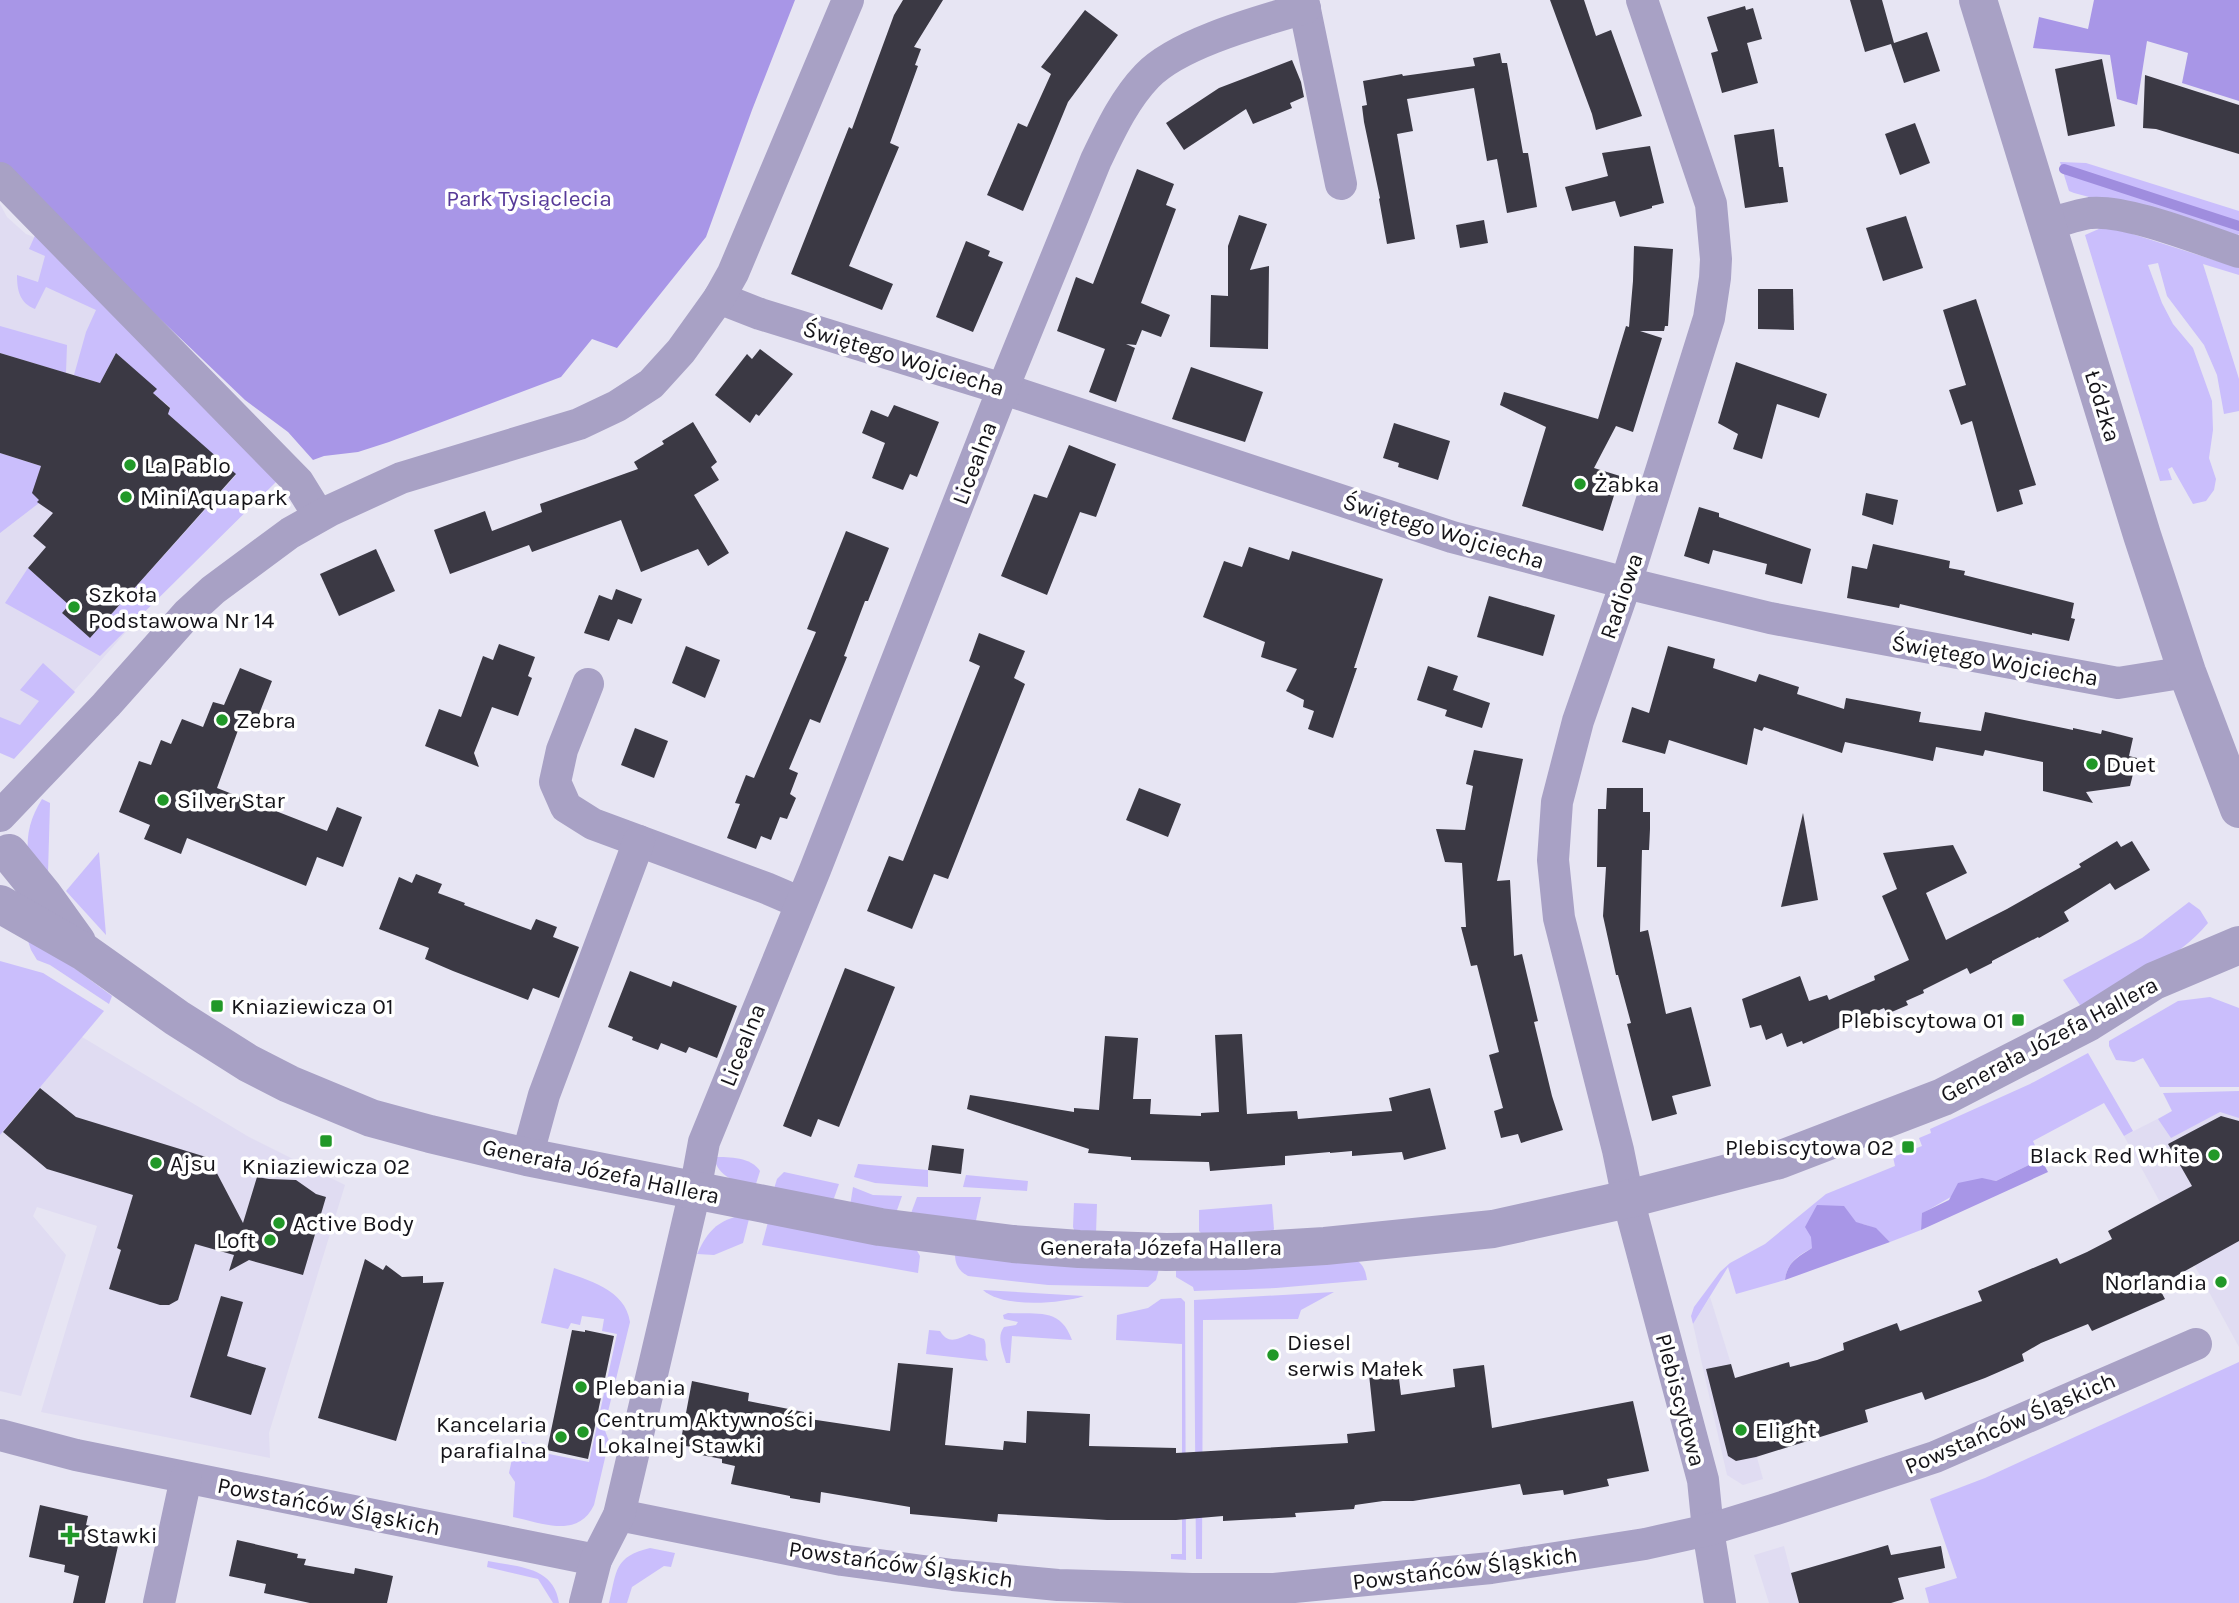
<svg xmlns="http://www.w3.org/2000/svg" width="2239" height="1603" font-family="Karla,sans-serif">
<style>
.built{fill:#e0dcf2}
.green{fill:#cabefc}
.forest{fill:#a896e7}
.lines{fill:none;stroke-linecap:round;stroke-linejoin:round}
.stream{stroke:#9f8dde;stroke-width:10}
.building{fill:#3b3944}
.minor{stroke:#a8a1c5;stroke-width:32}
.tertiary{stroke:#a8a1c5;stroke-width:38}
.poi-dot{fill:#219828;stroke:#fff;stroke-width:2.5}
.labels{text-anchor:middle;stroke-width:7;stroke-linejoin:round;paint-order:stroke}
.park-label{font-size:23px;fill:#573a98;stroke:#fff}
.street-label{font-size:23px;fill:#141318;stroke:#fff}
.poi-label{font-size:23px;fill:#141318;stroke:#fff;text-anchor:start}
</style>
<rect width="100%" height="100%" fill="#e7e5f3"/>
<g class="built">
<path d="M0 204 7 217 26 234 39 239 263 476 24 748 0 738Z"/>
<path d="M82 1037 249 1137 345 1185 269 1433 270 1458 41 1412 97 1226 37 1207 33 1216 66 1255 21 1396 0 1391V1135Z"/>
<path d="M2239 1098V1347L2124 1136 2173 1111Z"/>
<path d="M1710 1297 1731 1364 1763 1479 1743 1485 1727 1475 1693 1324Z"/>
<path d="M1784 1546 1797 1596 1799 1603H1769L1754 1555Z"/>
</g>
<g class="green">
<path d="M2060 162 2086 163 2239 211V234L2237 236 2074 193 2069 191Z"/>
<path d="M2101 228 2117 229 2239 268V275L2203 264 2239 379V411L2224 414 2217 375 2204 345 2167 296 2158 263 2148 265 2162 303 2173 324 2193 348 2212 401 2213 430 2209 458 2216 479 2214 490 2206 501 2193 504 2172 467 2168 469 2172 480 2160 481 2085 235Z"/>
<path d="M37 231 277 481 100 656 5 603 28 568 69 605 62 613 90 638 236 475 168 414 170 407 153 393 156 389 116 353 100 383 74 375 86 332 96 310 46 287 35 309C20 303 17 291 17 275L38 282 45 256 29 249Z"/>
<path d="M0 326 67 345 66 373 0 353Z"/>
<path d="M0 453 41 466 33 493 39 500V503L0 533Z"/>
<path d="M43 663 75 692 14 759 0 753V717L20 725 39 701 20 690Z"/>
<path d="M42 799 50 803 48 873 28 855C26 833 31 817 42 799Z"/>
<path d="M99 852 106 935 66 891Z"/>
<path d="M2189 902 2200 910 2208 923C2178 960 2122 984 2082 1008L2063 980 2142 938Z"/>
<path d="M27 933 112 996 109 1004 50 965 37 960 31 950 27 938Z"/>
<path d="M0 961 43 973 104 1011 0 1135Z"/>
<path d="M2210 997 2239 1008V1087H2160L2143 1058 2134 1062 2116 1060 2109 1046V1041L2178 1001Z"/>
<path d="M2088 1053 2133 1131 2124 1136 2104 1103 2033 1141 2041 1159 1996 1181 1982 1179 1923 1213 1921 1230 1890 1242C1861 1212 1847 1225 1812 1237V1248C1798 1256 1787 1262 1785 1280L1736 1294 1728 1267 1693 1324 1691 1316 1694 1307 1720 1272 1730 1263 1765 1244 1826 1194 1895 1166 1893 1157 1922 1146 1919 1138 1931 1133 1930 1129 2030 1084Z"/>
<path d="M2239 1091V1118L2220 1112 2171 1138 2158 1119 2172 1111 2163 1093Z"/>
<path d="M714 1157C730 1157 751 1157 760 1171L755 1187C738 1183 717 1177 714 1157Z"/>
<path d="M858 1164 928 1170V1187L875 1183 854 1177Z"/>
<path d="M784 1172 839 1184 833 1201 773 1192 777 1179Z"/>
<path d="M966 1175 1028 1181 1027 1191 963 1187Z"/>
<path d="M853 1187 873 1195 902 1196 896 1213 850 1206Z"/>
<path d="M917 1197H981L975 1225 910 1216Z"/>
<path d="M1074 1203 1097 1204 1096 1234 1076 1235 1073 1227Z"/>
<path d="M1272 1204 1274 1229 1272 1233 1203 1235 1199 1231V1210Z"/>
<path d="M735 1217 749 1219 743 1243 714 1255 697 1254C706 1235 714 1223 735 1217Z"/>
<path d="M768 1222 916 1249 920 1256 918 1273 762 1245Z"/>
<path d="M955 1254 1159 1269 1156 1280 1148 1287 1048 1285 968 1276C959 1271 955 1265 955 1254Z"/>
<path d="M1352 1257C1363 1264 1365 1268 1367 1280L1276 1288 1194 1291 1193 1287 1176 1277V1269Z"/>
<path d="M554 1268C583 1279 625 1287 630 1322L604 1428 609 1441 594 1505C578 1539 542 1523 513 1517L515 1482 509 1473 516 1440 536 1446V1448L544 1450V1453L589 1462 617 1334 602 1331 604 1319 582 1316 580 1325 571 1323 568 1329 541 1323Z"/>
<path d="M983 1290 1084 1296C1060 1304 1002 1308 983 1290Z"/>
<path d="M1334 1292 1301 1310 1298 1319 1203 1320 1202 1559H1196L1194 1300Z"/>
<path d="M1181 1298 1185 1302 1186 1560 1171 1559V1554H1182V1344L1116 1340 1117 1315 1148 1308 1161 1299Z"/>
<path d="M1008 1313C1038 1315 1060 1307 1072 1340L1012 1336 1010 1363H1006C1003 1351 996 1337 1004 1327L1016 1325 1018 1322 1004 1319 1003 1315Z"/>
<path d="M929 1330 940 1331C948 1344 956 1340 969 1334L984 1339C988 1346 983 1354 988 1361L926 1354Z"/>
<path d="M2239 1362V1603H1929L1925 1588 1957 1578 1930 1499 1985 1478Z"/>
<path d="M650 1548 675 1553 671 1567 664 1566 632 1587 627 1603H609C617 1570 614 1557 650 1548Z"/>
<path d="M488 1561C518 1567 554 1566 559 1603H553L538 1579 487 1567Z"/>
</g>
<g class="forest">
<path d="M0 0H795L752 110 706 237 617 348 592 339 561 377 389 442 358 452 324 456 313 460 288 432 245 400 0 166Z"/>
<path d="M2094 0H2239V101L2182 83 2188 53 2147 41 2137 105 2117 99 2110 55 2033 48 2039 17 2088 29Z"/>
<path d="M2041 1159 2048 1172 1921 1230 1922 1213 1949 1200 1958 1183 1982 1178 1996 1181Z"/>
<path d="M1817 1205 1844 1206 1856 1222 1876 1228 1890 1242 1785 1280C1787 1262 1798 1257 1812 1248L1811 1237 1805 1227Z"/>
</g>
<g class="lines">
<path class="stream" d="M2064 169 2239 226"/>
</g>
<g class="building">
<path d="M903 0H943L914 47 921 49 915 65 918 66 890 143 899 147 849 266 893 284 882 310 791 274 849 127 852 129 894 15Z"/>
<path d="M1550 0H1584L1596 36 1611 30 1642 116 1596 130 1592 114Z"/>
<path d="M1850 0H1882L1894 43 1927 32 1940 71 1904 83 1891 44 1865 52Z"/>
<path d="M1745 6 1746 10 1753 8 1762 39 1747 43 1758 83 1722 93 1711 53 1718 51 1707 17Z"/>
<path d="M1085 10 1118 35 1068 102 1023 211 987 195 1018 123 1027 127 1051 74 1041 67Z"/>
<path d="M1500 53 1502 63H1507L1523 153H1528L1537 207 1507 213 1497 159 1487 161 1474 88 1407 99 1413 131 1397 134 1415 239 1387 244 1379 199 1380 198 1364 122 1362 106 1367 105 1363 81 1402 74 1403 76 1475 66 1473 58Z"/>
<path d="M2102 59 2115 126 2068 136 2055 69Z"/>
<path d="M1292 60 1301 82 1304 97 1290 103 1292 108 1253 124 1246 109 1184 150 1166 123 1219 88Z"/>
<path d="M2145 75 2239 105V154L2156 129 2143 128Z"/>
<path d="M1915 123 1930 163 1900 175 1885 134Z"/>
<path d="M1774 129 1779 167H1783L1788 202 1745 208 1734 135Z"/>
<path d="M1650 146 1664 203 1652 206V208L1620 217 1615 201 1572 211 1565 187 1608 176 1602 153Z"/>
<path d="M1137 169 1174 184 1166 205 1176 209 1141 303 1170 315 1161 337 1142 330 1136 345 1126 344 1135 348 1116 402 1089 392 1105 349 1057 331 1076 277 1093 284Z"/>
<path d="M1239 215 1267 224 1250 270 1269 266 1268 349 1210 347 1211 295 1228 296V246Z"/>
<path d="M1906 216 1923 268 1883 281 1866 228Z"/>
<path d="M1484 220 1488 243 1460 248 1456 225Z"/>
<path d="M966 241 990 251 988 256 1003 262 973 332 936 317Z"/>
<path d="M1634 246 1673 249 1668 326H1665L1664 331H1640L1662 338 1633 432 1616 426 1594 468 1620 476 1603 531 1522 506 1546 427 1500 405 1504 392 1598 419 1626 326 1629 327 1633 281Z"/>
<path d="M1758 289H1793L1794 330 1758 329Z"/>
<path d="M1976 299 2036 485 2019 490 2023 504 1997 512 1972 421 1961 425 1949 390 1966 385 1943 310Z"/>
<path d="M760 349 793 374 759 416 756 414 750 423 715 395 747 354 752 359Z"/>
<path d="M0 353 100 383 116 353 157 389 153 393 170 408 168 414 236 474 90 638 62 613 69 605 28 568 46 547 33 536 53 513 37 502 39 500 32 493 41 466 0 453Z"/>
<path d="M1736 362 1827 394 1819 418 1777 404 1762 459 1733 449 1738 434 1718 423Z"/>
<path d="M1191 367 1263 392 1245 442 1172 419Z"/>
<path d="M894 405 939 422 917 477 910 474 903 490 872 478 885 443 862 433 871 410 888 417Z"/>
<path d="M693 422 717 462 711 467 719 480 694 495 729 553 708 566 698 549 641 572 621 520 532 552 529 545 450 574 434 530 485 511 492 531 542 512 540 504 638 469 634 462 664 444 662 441Z"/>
<path d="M1394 423 1450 441 1438 480 1398 467 1399 463 1383 458Z"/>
<path d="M1069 445 1116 464 1096 517 1080 512 1047 595 1001 576 1034 494 1047 498Z"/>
<path d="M1866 493 1898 500 1893 525 1862 515Z"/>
<path d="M1699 507 1719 513V517L1811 549 1802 584 1765 574 1767 564 1713 550 1709 564 1684 556Z"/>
<path d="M846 531 889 548 868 601H865L844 656 847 657 820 723 810 719 789 769 798 773 790 794 796 798 787 819 780 817 771 840 761 836 756 849 727 838 740 804 735 803 746 775 754 778 816 632 807 629Z"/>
<path d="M1873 544 1950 561 1949 568 1965 571 1964 575 2074 603 2071 618 2075 619 2069 641 2032 633V635L1900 604 1899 608 1847 598 1852 566 1867 569Z"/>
<path d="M1249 547 1289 560 1292 551 1383 579 1354 668H1357L1333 738 1308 729 1314 711 1303 707 1304 700 1286 691 1297 669 1261 657 1265 642 1203 617 1224 561 1242 567Z"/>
<path d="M376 549 395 591 339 616 320 574Z"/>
<path d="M616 589 642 599 632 624 618 619 609 641 584 633 599 595 612 600Z"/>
<path d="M1489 596 1555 615 1543 656 1477 637Z"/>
<path d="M979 633 1025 651 1014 678 1025 684 948 879 934 874 912 929 867 911 889 856 903 861 980 666 969 661Z"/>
<path d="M499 644 535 657 528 676 532 678 518 716 492 707 474 753 479 767 425 746 439 709 461 717 483 656 493 660Z"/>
<path d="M686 646 720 660 705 698 672 683Z"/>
<path d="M1668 646 1715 659 1713 668 1756 682 1759 674 1799 687 1797 694 1844 709 1846 698 1921 712 1919 722 1981 731 1985 712 2073 730V728L2101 734 2102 730 2133 738 2129 756 2137 758 2130 786 2086 792 2093 803 2043 791V762L1985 750 1983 756 1936 747 1933 761 1845 742 1842 753 1764 727 1762 731 1754 728 1747 765 1669 740 1665 754 1622 742 1632 707 1649 713Z"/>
<path d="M1428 666 1458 676 1453 690 1490 703 1482 728 1445 716 1447 710 1417 700Z"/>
<path d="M240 668 272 681 254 727 241 722 217 788 327 831 337 807 362 817 343 867 317 857 306 886 187 838 181 854 144 839 150 825 119 812 139 761 151 765 161 740 171 744 182 719 203 727 213 702 224 705Z"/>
<path d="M635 728 668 741 654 778 621 765Z"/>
<path d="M1474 750 1523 759 1497 881 1510 880 1514 956 1522 954 1538 1021 1534 1022 1552 1096 1563 1130 1521 1143 1518 1134 1501 1138 1494 1111 1503 1108 1489 1055 1499 1052 1477 965 1471 966 1461 927H1466L1462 863 1445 862 1436 829 1465 830 1473 786 1466 784Z"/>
<path d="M1139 788 1181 804 1168 837 1126 820Z"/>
<path d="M1607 788H1643V812H1650V829L1649 850H1642L1640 932 1648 930 1666 1014 1691 1007 1711 1086 1672 1096 1677 1114 1652 1121 1627 1024 1631 1023 1618 975H1616L1603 916 1606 867H1597L1598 809H1606Z"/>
<path d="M1803 813 1818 900 1781 907Z"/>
<path d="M2117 841 2121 847 2132 841 2150 870 2115 890 2110 883 2064 912 2069 921 2039 938 2038 937 1992 961V963L1970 974 1967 968 1923 990 1924 993 1906 1001 1908 1005 1887 1014 1884 1008 1803 1044 1802 1041 1787 1047 1782 1033 1766 1040 1761 1025 1750 1028 1742 999 1800 976 1809 1001 1827 995 1829 1000 1875 980 1874 976 1909 960 1882 896 1897 889 1883 853 1953 845 1967 873 1926 893 1946 940 2007 909 2081 867 2079 864Z"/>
<path d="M416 874 442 884 438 893 465 903 464 905 531 930 536 919 557 927 553 937 579 947 559 998 533 988 528 1000 453 971 425 959 429 948 379 929 399 877 412 883Z"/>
<path d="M845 968 895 987 839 1127 818 1119 811 1137 783 1126Z"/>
<path d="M630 971 671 987 673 981 737 1006 717 1058 689 1047 686 1053 661 1043 658 1050 632 1040 633 1037 608 1027Z"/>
<path d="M1242 1034 1247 1114 1297 1111 1298 1119 1392 1111 1389 1098 1430 1088 1446 1149 1404 1160 1402 1152 1352 1156V1151L1330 1153V1152L1285 1156V1165L1210 1171 1209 1162 1131 1160V1157L1088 1153 1089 1149 967 1109 970 1095 1074 1112V1108L1099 1110 1105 1036 1138 1038 1133 1099H1151L1150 1114 1201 1116V1113L1219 1112 1215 1035Z"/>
<path d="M40 1088 76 1117 206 1157 210 1160 243 1223 257 1177 269 1179 296 1180 316 1194 326 1197 303 1275 249 1260 229 1271 234 1255 195 1244 178 1300 169 1305H160L109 1289 121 1250 117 1248 133 1195 47 1169 3 1132Z"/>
<path d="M2221 1116 2239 1121V1241L2158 1286 2165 1299 2092 1331 2088 1324 2041 1343 2022 1354 2024 1361 1985 1378 1925 1400 1922 1392 1865 1410 1868 1422 1756 1457 1736 1461 1728 1456 1706 1369 1731 1364 1735 1378 1789 1362 1790 1367 1817 1360 1844 1350 1843 1343 1897 1323 1900 1331 1982 1301 1978 1291 2057 1258 2060 1264 2087 1252 2112 1239 2108 1231 2192 1186 2168 1144Z"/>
<path d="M932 1145 964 1149 961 1174 928 1170Z"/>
<path d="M365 1259 383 1270 386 1265 402 1277 423 1276V1283L444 1282 396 1441 318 1418Z"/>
<path d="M221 1296 243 1302 227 1356 266 1368 251 1415 190 1397Z"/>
<path d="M572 1330 585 1332V1330L614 1336 588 1459 547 1450Z"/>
<path d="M1397 1362 1401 1395 1455 1387 1453 1369 1484 1365 1492 1428 1633 1401 1649 1471 1607 1479 1609 1486 1564 1495 1563 1490 1523 1495 1520 1484 1413 1501H1383L1355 1505 1354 1509 1295 1513 1296 1517 1223 1521V1516L1176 1520H1107L998 1514 997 1522 910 1514V1507L821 1492 820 1503 790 1498V1496L731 1484 735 1466 722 1463V1459L696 1454 697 1448 680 1445 692 1381 749 1393 748 1401 804 1412 803 1418 890 1431 898 1363 953 1368 945 1445 1003 1450 1004 1441 1026 1443 1027 1411 1090 1414 1089 1446 1176 1448V1453L1348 1443 1347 1434 1375 1431 1368 1365Z"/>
<path d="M40 1505 88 1516 86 1525 121 1533 105 1603H73L79 1576 64 1572 65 1565 29 1557Z"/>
<path d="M237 1540 298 1554 297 1558 306 1559 304 1565 354 1574 355 1568 393 1576 387 1603H310L264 1593 266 1584 229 1576Z"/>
<path d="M1888 1545 1891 1555 1941 1546 1945 1568 1898 1578 1904 1599 1891 1603H1799L1791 1573Z"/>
</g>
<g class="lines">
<g class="minor">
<path d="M1303 0 1341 184"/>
<path d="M1642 0 1711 204 1716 259 1715 278 1709 318 1626 583 1578 721 1557 802 1553 860 1559 918 1618 1150 1628 1199 1703 1480 1708 1530 1720 1603"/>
<path d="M0 178 298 482 319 516"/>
<path d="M2047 224C2061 221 2076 215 2090 213 2126 209 2202 240 2239 252"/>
<path d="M719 298 760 314 1019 394 1452 537 1626 583 1770 618 2118 683 2187 672"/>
<path d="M588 684 562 750 555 782 566 807 593 824 766 888 801 903"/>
<path d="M0 816 106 705 188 613 213 590 290 533 329 511 401 478 579 424 617 406 651 384 681 351 719 298 733 273 848 0"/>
<path d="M527 1157 544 1095 639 841"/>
<path d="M0 1435 76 1455 596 1560"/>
<path d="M619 1515 842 1560 953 1575 1058 1585 1192 1589H1274L1491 1568 1645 1544 1708 1530 1773 1510 1935 1457 2196 1344"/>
<path d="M159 1603 186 1478"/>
<path d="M585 1603 596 1560 619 1515 695 1191 704 1142 815 870 1008 376 1096 160C1110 131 1124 100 1147 76 1178 43 1261 21 1305 8"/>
</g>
<g class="tertiary">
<path d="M1978 0 2142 535 2187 672 2239 809"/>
<path d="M9 853 44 896 77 942"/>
<path d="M0 904 84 952 177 1018 248 1063 289 1084 371 1118 430 1134 527 1157 880 1227 1013 1244 1079 1249 1166 1252 1244 1251 1325 1246 1493 1229 1628 1199 1779 1160 1943 1097 2089 1022 2154 981 2239 945"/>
</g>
</g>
<g class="poi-dot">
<circle cx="130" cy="465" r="7"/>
<circle cx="1580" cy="484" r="7"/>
<circle cx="126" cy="497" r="7"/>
<circle cx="74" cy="607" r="7"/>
<circle cx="222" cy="720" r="7"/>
<circle cx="2092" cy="764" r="7"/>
<circle cx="163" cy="800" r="7"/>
<rect x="210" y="999" width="14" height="14" rx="3.5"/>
<rect x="2011" y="1013" width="14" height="14" rx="3.5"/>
<rect x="319" y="1134" width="14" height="14" rx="3.5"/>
<rect x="1901" y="1140" width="14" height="14" rx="3.5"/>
<circle cx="2214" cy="1155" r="7"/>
<circle cx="156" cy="1163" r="7"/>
<circle cx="279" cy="1223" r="7"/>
<circle cx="270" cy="1240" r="7"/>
<circle cx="2221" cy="1282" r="7"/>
<circle cx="1273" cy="1355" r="7"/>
<circle cx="581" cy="1387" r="7"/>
<circle cx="1741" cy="1430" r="7"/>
<circle cx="583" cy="1432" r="7"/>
<circle cx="561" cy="1437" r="7"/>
<path d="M66.5 1524.5h7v7h7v7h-7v7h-7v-7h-7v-7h7z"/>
</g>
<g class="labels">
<g class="park-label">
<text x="529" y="206">Park Tysiąclecia</text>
</g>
<g class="street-label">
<text transform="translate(904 358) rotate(17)" y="8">Świętego Wojciecha</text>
<text transform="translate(2103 406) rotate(73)" y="8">Łódzka</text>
<text transform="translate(974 463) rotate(-69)" y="8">Licealna</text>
<text transform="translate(1444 531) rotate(17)" y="8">Świętego Wojciecha</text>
<text transform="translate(1621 596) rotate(-71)" y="8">Radiowa</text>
<text transform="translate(1995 660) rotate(10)" y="8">Świętego Wojciecha</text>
<text transform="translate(2049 1039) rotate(-28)" y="8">Generała Józefa Hallera</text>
<text transform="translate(742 1045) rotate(-68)" y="8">Licealna</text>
<text transform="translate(601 1171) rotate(12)" y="8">Generała Józefa Hallera</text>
<text x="1161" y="1255">Generała Józefa Hallera</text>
<text transform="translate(1681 1400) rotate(75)" y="8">Plebiscytowa</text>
<text transform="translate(2010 1423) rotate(-23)" y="8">Powstańców Śląskich</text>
<text transform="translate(329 1506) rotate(11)" y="8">Powstańców Śląskich</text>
<text transform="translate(901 1564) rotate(8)" y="8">Powstańców Śląskich</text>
<text transform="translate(1465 1568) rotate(-7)" y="8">Powstańców Śląskich</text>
</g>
<g class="poi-label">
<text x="144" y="473">La Pablo</text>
<text x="1594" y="492">Żabka</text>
<text x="140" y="505">MiniAquapark</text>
<text x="88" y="602">Szkoła<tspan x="88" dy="26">Podstawowa Nr 14</tspan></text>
<text x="236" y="728">Zebra</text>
<text x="2106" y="772">Duet</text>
<text x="177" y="808">Silver Star</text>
<text x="231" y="1014">Kniaziewicza 01</text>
<text x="2004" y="1028" text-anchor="end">Plebiscytowa 01</text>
<text x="1894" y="1155" text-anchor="end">Plebiscytowa 02</text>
<text x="2200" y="1163" text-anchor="end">Black Red White</text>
<text x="170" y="1171">Ajsu</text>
<text x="326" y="1174" text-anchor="middle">Kniaziewicza 02</text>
<text x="293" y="1231">Active Body</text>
<text x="256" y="1248" text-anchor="end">Loft</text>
<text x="2207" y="1290" text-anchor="end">Norlandia</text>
<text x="1287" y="1350">Diesel<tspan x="1287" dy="26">serwis Małek</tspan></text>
<text x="595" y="1395">Plebania</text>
<text x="597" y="1427">Centrum Aktywności<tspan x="597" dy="26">Lokalnej Stawki</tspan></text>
<text x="547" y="1432" text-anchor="end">Kancelaria<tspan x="547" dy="26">parafialna</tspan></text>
<text x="1755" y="1438">Elight</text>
<text x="86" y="1543">Stawki</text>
</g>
</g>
</svg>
